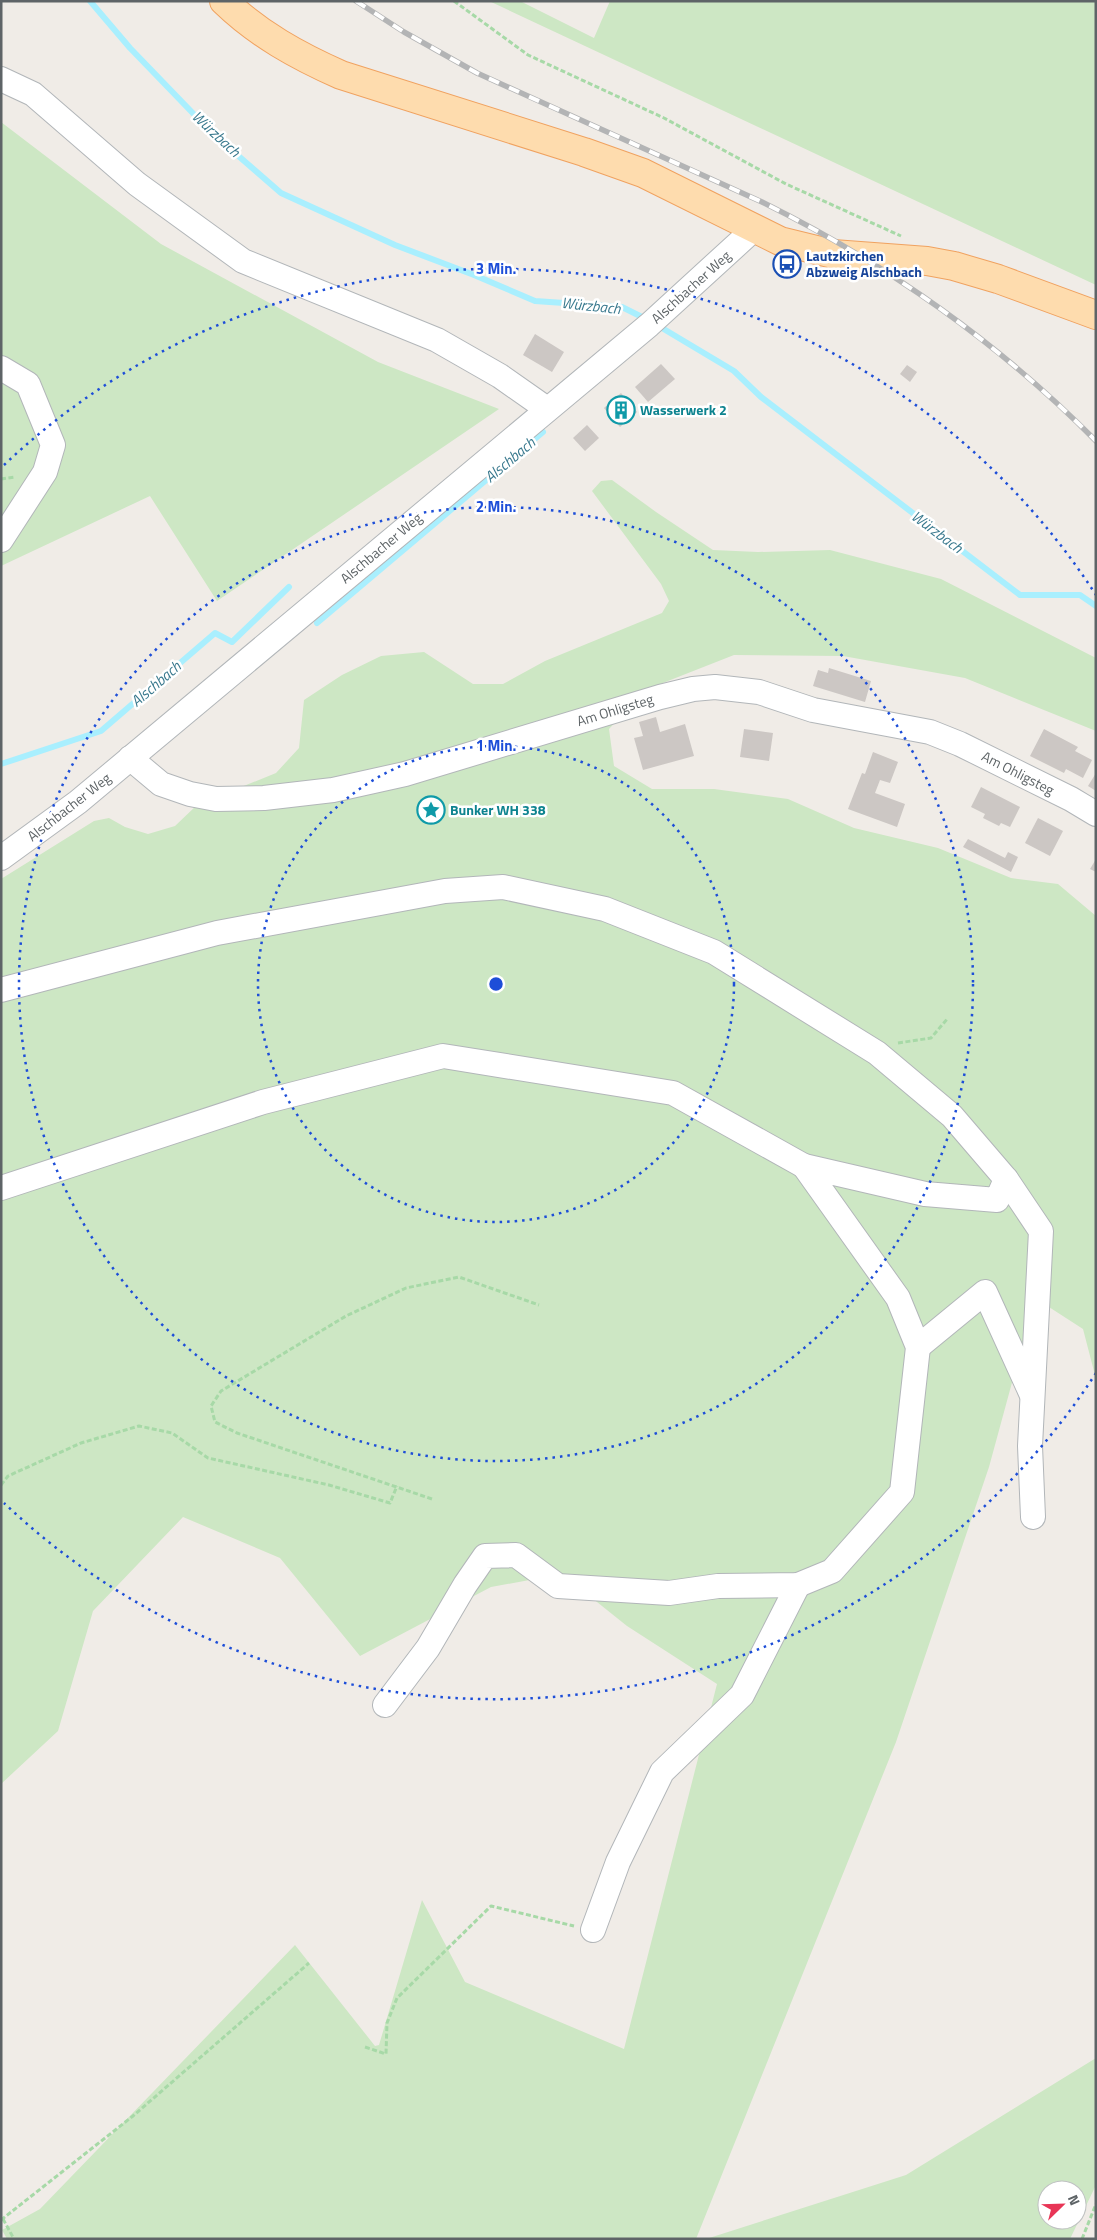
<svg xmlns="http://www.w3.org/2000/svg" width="1097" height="2240" font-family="'Titillium Web',sans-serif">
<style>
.green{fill:#cde7c4;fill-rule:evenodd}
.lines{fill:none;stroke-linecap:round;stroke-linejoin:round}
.stream{stroke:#a9effe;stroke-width:6}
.building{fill:#ccc7c4}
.minor-casing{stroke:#b2b6b9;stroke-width:26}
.major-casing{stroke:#f0a260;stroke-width:30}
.path{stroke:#a7d9a7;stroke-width:3;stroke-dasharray:5 2.5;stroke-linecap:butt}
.minor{stroke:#fff;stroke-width:24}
.major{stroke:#fedcae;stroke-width:28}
.rail-casing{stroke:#b3b4b5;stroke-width:5.5}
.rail{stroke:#fff;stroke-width:4;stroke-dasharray:11;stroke-linecap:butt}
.ring{fill:none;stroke:#1d4ed8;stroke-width:2.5;stroke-dasharray:2.5 5}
.labels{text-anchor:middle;stroke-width:5;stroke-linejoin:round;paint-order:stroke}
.transit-label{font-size:14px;font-weight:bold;fill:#164399;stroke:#fff;text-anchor:start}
.street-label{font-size:14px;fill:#5e6467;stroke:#fff}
.culture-label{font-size:14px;font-weight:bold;fill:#0d838f;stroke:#fff;text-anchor:start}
.water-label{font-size:15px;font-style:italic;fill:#39798e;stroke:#fff}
.centre{fill:#1d4ed8;stroke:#fff;stroke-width:2.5}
.ring-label{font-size:15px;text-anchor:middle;font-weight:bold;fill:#1d4ed8;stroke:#fff;stroke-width:5;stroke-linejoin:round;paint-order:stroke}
</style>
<rect width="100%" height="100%" fill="#f0ece7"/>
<g class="green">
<path d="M489 1H520L594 38 610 1H1096V285Z"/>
<path d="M1 122 161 244 378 362 499 409 217 601 150 496 1 566Z"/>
<path d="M612 480 656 512 713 550 758 552 830 550 941 579 1096 658V731L965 678 843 656 734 655 645 690 609 729 614 766 652 789H714L788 799 854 828 938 848 1011 878 1058 884 1096 916V1379L1083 1329 1035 1298 989 1467 896 1742 696 2239H7L2 2230 40 2209 295 1945 375 2046 379 2045 422 1900 465 1982 624 2049 717 1684 627 1626 562 1574 491 1587 360 1656 280 1558 183 1517 93 1611 58 1731 1 1784V879L94 821 109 818 125 827 148 834 175 826 197 805 276 773 299 748 304 700 342 675 381 656 424 652 473 684H503L545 661 662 613 669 601 661 584 592 491 601 481Z"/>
<path d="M1096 2058V2185L1070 2239H706L906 2175ZM1047 2190H1077V2220H1047Z"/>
</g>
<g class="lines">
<g class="stream">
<path d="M90 1 130 48 212 133 281 193 395 245 474 275 535 301 622 307 648 320"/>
<path d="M657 325 734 371 761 397 1020 595H1080L1096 606"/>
<path d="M317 623 543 432"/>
<path d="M1 764 101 731 215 633 232 642 289 587"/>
</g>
</g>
<g class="building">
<path d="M535 334 564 352 552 372 523 355Z"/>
<path d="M661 364 675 379 648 402 635 387Z"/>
<path d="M907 365 917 372 910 382 900 374Z"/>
<path d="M621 393 637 412 620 427 604 408Z"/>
<path d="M587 425 599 438 585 451 573 438Z"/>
<path d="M829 668 871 681 865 702 813 686 818 670 828 673Z"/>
<path d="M656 717 660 732 685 724 694 756 643 770 634 738 643 736 639 722Z"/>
<path d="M744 729 773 733 769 761 740 757Z"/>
<path d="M1044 729 1078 747 1075 751 1092 760 1083 778 1066 769 1064 773 1030 756Z"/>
<path d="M873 752 898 762 890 783 880 780 875 793 905 804 897 827 848 809 862 773 865 774Z"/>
<path d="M1096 773V791L1088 786Z"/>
<path d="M981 787 1020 807 1010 827 1001 823 999 826 983 818 985 814 971 807Z"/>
<path d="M1038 818 1063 831 1050 856 1025 843Z"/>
<path d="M968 839 1005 858 1008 852 1018 857 1011 872 963 847Z"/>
<path d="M1096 859V872L1090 869Z"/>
</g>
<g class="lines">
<g class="minor-casing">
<g id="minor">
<path d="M1 79 33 94 137 184 243 261 437 340 500 376 547 409"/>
<path d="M1 368 28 384 53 445 45 472 1 540"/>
<path d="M130 758 161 784 190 794 216 799 264 798 333 790 405 774 660 697 693 689 715 687 759 692 813 710 930 732 960 744 1071 799 1096 814"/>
<path d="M1 858 78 802 649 325 754 229"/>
<path d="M1 990 217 933 445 891 503 887 605 909 714 952 877 1053 952 1116 1006 1179 997 1200 925 1194 804 1166 898 1298 918 1347 902 1492 832 1571 798 1585 718 1586 669 1593 558 1586 516 1555 485 1556 465 1585 428 1648 385 1705"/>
<path d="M1006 1179 1041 1231 1030 1446 1033 1517"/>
<path d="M1 1188 263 1102 443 1056 673 1093 804 1166"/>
<path d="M918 1347 985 1292 1031 1393"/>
<path d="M593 1930 618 1862 662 1772 742 1695 798 1585"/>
</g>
</g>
<g class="major-casing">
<path id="major" d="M224 1C258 34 298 56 341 75L584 152 643 173 780 241 833 254 927 261 954 266 998 279 1096 315"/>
</g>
<g class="path">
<path d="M454 1 528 55 664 118 786 184 901 236"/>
<path d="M1 479 15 477"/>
<path d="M898 1043 931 1038 948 1018"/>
<path d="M1 1485 8 1476 81 1443 139 1426 172 1433 208 1458 329 1485 390 1503 397 1486"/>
<path d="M432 1499 237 1433 215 1422 211 1406 221 1391 346 1316 406 1288 459 1277 539 1305"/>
<path d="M365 2047 386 2054 387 2023 397 1998 491 1906 574 1926"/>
<path d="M3 2219 14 2239"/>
<path d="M1 2220 133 2116 309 1963"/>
<path d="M1082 2239 1096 2204"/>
</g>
<use href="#minor" class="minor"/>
<use href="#major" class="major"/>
<g class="rail-casing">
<path id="rail" d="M356 1 404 32 477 73 762 202C885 263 999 343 1096 441"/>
</g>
<use href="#rail" class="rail"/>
</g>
<g class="ring">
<circle cx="496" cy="984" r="238"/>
<circle cx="496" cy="984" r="477"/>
<path d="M1096 1373A715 715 0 0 1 4 1503M4 465A715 715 0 0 1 1096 595"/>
</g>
<defs>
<g id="bus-ring" transform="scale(1.4375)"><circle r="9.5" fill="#fff" stroke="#1a4fb4" stroke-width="1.5"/><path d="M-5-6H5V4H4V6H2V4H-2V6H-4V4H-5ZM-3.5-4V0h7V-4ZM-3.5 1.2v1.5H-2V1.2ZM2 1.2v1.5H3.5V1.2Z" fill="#1a4fb4"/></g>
<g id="building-ring" transform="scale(1.4375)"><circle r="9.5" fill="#fff" stroke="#0f9aa8" stroke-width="1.5"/><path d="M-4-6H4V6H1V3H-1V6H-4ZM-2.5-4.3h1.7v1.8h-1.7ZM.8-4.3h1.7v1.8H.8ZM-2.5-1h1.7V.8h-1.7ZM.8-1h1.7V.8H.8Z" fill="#0f9aa8"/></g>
<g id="sight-ring" transform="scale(1.4375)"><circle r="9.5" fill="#fff" stroke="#0f9aa8" stroke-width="1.5"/><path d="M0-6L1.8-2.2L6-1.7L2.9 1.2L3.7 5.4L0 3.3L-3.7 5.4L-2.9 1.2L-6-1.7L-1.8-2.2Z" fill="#0f9aa8"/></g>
</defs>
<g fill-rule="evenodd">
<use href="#bus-ring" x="787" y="264"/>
<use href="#building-ring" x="621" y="410"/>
<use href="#sight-ring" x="431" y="810"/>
</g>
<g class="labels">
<g class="transit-label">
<text x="806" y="261">Lautzkirchen<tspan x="806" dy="16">Abzweig Alschbach</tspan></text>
</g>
<g class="street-label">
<text transform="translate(691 287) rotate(-42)" y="5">Alschbacher Weg</text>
<text transform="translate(381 548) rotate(-40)" y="5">Alschbacher Weg</text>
<text transform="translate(615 710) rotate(-17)" y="5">Am Ohligsteg</text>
<text transform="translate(1018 773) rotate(27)" y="5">Am Ohligsteg</text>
<text transform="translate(69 807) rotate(-38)" y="5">Alschbacher Weg</text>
</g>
<g class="culture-label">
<text x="640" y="415">Wasserwerk 2</text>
<text x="450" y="815">Bunker WH 338</text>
</g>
<g class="water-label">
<text transform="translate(216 134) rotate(43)" y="5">Würzbach</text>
<text transform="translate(591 306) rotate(6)" y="5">Würzbach</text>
<text transform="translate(510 460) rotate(-40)" y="5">Alschbach</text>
<text transform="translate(937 532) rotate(37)" y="5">Würzbach</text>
<text transform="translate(156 684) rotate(-41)" y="5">Alschbach</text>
</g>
</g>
<circle cx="496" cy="984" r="8" class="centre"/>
<g class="ring-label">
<text x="496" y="274">3 Min.</text>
<text x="496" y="512">2 Min.</text>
<text x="496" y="751">1 Min.</text>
</g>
<rect width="1097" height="2240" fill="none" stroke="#5e6467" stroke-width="5"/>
<g transform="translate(1062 2205) rotate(67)"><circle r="24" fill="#ffffff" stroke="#bfc1c2"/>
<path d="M0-4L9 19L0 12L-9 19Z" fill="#e83556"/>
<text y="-8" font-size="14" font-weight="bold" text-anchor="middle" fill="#5e6467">N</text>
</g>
</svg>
